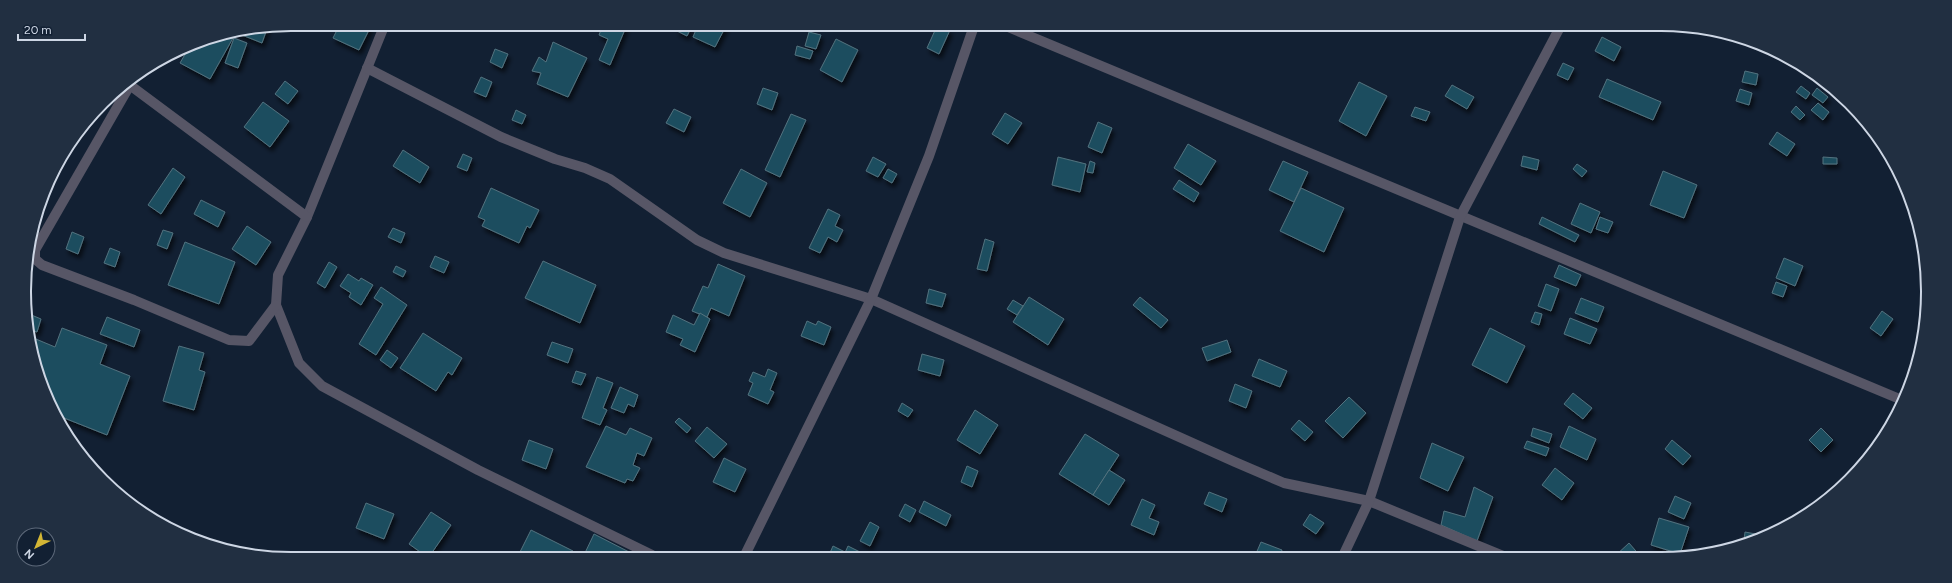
<svg xmlns="http://www.w3.org/2000/svg" width="1952" height="583" font-family="Figtree,sans-serif">
<style>
.building{fill:#1f4e5e;stroke:#52727f;filter:url(#shadow)}
.lines{fill:none;stroke-linecap:round;stroke-linejoin:round}
.street{stroke:#575666;stroke-width:10}
.rim{fill:none;stroke:#cdd6e4;stroke-width:2}
</style>
<defs>
<filter id="shadow"><feDropShadow dx="2.5" dy="4.5" stdDeviation="2" flood-color="#0009"/></filter>
</defs>
<rect width="100%" height="100%" fill="#122033"/>
<g class="building">
<path d="M340 24H367L371 26 359 50 333 38Z"/>
<path d="M603 25H621L626 27 610 65 599 60 608 39 599 35Z"/>
<path d="M680 25H685L691 28 687 36 677 31Z"/>
<path d="M698 25 726 26 715 47 693 37Z"/>
<path d="M268 26 262 43 232 31 240 29Z"/>
<path d="M937 26 950 30 939 54 927 48Z"/>
<path d="M809 32 821 35 816 49 805 46Z"/>
<path d="M224 34 233 38 210 79 180 63 191 44Z"/>
<path d="M1602 37 1621 47 1614 61 1595 51Z"/>
<path d="M234 38 247 43 238 68 225 63Z"/>
<path d="M836 39 858 50 842 82 820 70Z"/>
<path d="M553 42 587 58 568 97 537 84 541 73 532 71 539 57 546 62Z"/>
<path d="M797 46 813 51 810 59 795 55Z"/>
<path d="M495 49 508 54 502 68 490 62Z"/>
<path d="M1563 63 1574 68 1568 80 1557 75Z"/>
<path d="M1745 71 1758 74 1756 85 1742 82Z"/>
<path d="M481 77 492 82 486 97 474 92Z"/>
<path d="M1607 79 1661 102 1653 120 1599 97Z"/>
<path d="M285 81 298 91 288 104 275 94Z"/>
<path d="M1359 82 1387 96 1366 136 1339 121Z"/>
<path d="M1452 85 1474 97 1467 109 1445 96Z"/>
<path d="M1801 86 1810 93 1806 99 1796 92Z"/>
<path d="M763 88 778 93 772 110 757 104Z"/>
<path d="M1817 88 1828 97 1823 103 1812 95Z"/>
<path d="M1740 89 1752 93 1749 105 1736 101Z"/>
<path d="M263 102 289 121 270 147 244 127Z"/>
<path d="M1818 103 1829 112 1823 120 1811 110Z"/>
<path d="M1796 106 1805 115 1800 120 1791 112Z"/>
<path d="M1415 107 1430 112 1426 121 1411 116Z"/>
<path d="M674 109 691 117 684 132 666 123Z"/>
<path d="M516 110 526 115 522 124 512 120Z"/>
<path d="M1005 113 1022 123 1008 144 992 134Z"/>
<path d="M791 114 806 120 780 177 765 170Z"/>
<path d="M1098 122 1112 128 1102 153 1088 147Z"/>
<path d="M1777 132 1795 144 1787 156 1769 144Z"/>
<path d="M1188 144 1216 161 1201 185 1174 168Z"/>
<path d="M403 150 429 167 420 183 393 166Z"/>
<path d="M463 154 472 158 467 171 457 167Z"/>
<path d="M1523 156 1539 160 1537 170 1521 166Z"/>
<path d="M873 157 886 164 878 177 866 171Z"/>
<path d="M1058 157 1086 164 1080 192 1052 185Z"/>
<path d="M1823 157 1837 158V164H1823Z"/>
<path d="M1891 158 1896 168 1888 163Z"/>
<path d="M1090 161 1095 163 1093 173 1087 172Z"/>
<path d="M1283 161 1308 172 1294 202 1269 190Z"/>
<path d="M1577 164 1587 171 1582 177 1573 169Z"/>
<path d="M173 168 185 177 161 214 148 205Z"/>
<path d="M741 169 767 183 750 217 723 203Z"/>
<path d="M888 169 897 174 892 183 883 178Z"/>
<path d="M1663 171 1697 185 1684 218 1650 205Z"/>
<path d="M1179 180 1199 193 1194 202 1173 189Z"/>
<path d="M491 188 539 210 530 228 527 226 519 243 482 226 485 220 478 217Z"/>
<path d="M1301 188 1344 208 1324 252 1280 231Z"/>
<path d="M201 200 225 212 218 227 194 214Z"/>
<path d="M1580 203 1600 212 1591 233 1571 224Z"/>
<path d="M828 209 840 215 835 226 843 230 837 242 828 237 820 253 809 248Z"/>
<path d="M1542 217 1579 235 1575 242 1539 224Z"/>
<path d="M1600 217 1613 222 1608 233 1596 229Z"/>
<path d="M247 226 271 242 256 265 232 249Z"/>
<path d="M393 228 405 233 401 243 388 237Z"/>
<path d="M163 230 173 233 167 249 157 245Z"/>
<path d="M72 232 84 237 78 254 66 249Z"/>
<path d="M985 239 994 242 987 271 977 269Z"/>
<path d="M185 242 235 262 219 304 168 285Z"/>
<path d="M110 248 120 252 115 267 104 263Z"/>
<path d="M435 256 449 262 444 273 430 267Z"/>
<path d="M1784 258 1803 266 1795 286 1776 278Z"/>
<path d="M543 261 596 285 580 323 525 298Z"/>
<path d="M329 262 337 267 325 288 317 283Z"/>
<path d="M718 264 745 276 729 316 711 308 707 317 692 311 703 286 708 288Z"/>
<path d="M1559 265 1581 275 1576 286 1554 277Z"/>
<path d="M396 266 406 271 403 277 393 272Z"/>
<path d="M348 274 359 281 361 278 373 285 361 305 349 297 351 293 340 286Z"/>
<path d="M1776 282 1787 286 1783 297 1772 293Z"/>
<path d="M1546 284 1559 289 1551 311 1538 306Z"/>
<path d="M381 287 407 305 376 355 359 344 383 304 374 298Z"/>
<path d="M929 289 946 294 942 307 926 303Z"/>
<path d="M1029 297 1064 319 1048 345 1013 322Z"/>
<path d="M1140 297 1168 320 1161 328 1133 305Z"/>
<path d="M1581 298 1604 307 1598 322 1575 313Z"/>
<path d="M1013 300 1023 306 1017 315 1007 309Z"/>
<path d="M1882 311 1893 319 1881 336 1870 328Z"/>
<path d="M1535 312 1542 314 1539 325 1531 322Z"/>
<path d="M700 313 710 319 695 352 680 345 683 339 666 332 673 315 694 325Z"/>
<path d="M29 314 41 319 37 332 30 330Z"/>
<path d="M107 317 140 330 134 347 100 334Z"/>
<path d="M1570 318 1597 329 1590 344 1564 334Z"/>
<path d="M807 321 816 325 818 321 831 327 824 345 801 336Z"/>
<path d="M62 328 107 345 100 364 130 376 107 435 54 414 52 410 33 361 31 337 55 347Z"/>
<path d="M1490 328 1525 346 1507 383 1472 365Z"/>
<path d="M423 333 462 358 452 375 448 372 436 391 400 368Z"/>
<path d="M1227 340 1231 352 1207 361 1202 348Z"/>
<path d="M552 342 573 349 568 363 547 355Z"/>
<path d="M179 346 204 353 199 370 205 372 194 410 163 401Z"/>
<path d="M387 350 398 358 391 368 380 360Z"/>
<path d="M922 354 944 360 940 376 918 370Z"/>
<path d="M1259 359 1287 371 1280 387 1252 376Z"/>
<path d="M768 369 777 373 770 390 774 392 768 404 748 395 753 383 749 381 753 372 765 377Z"/>
<path d="M576 371 586 374 581 385 572 382Z"/>
<path d="M597 377 613 383 603 408 607 410 600 425 582 418Z"/>
<path d="M1235 384 1252 391 1246 408 1229 401Z"/>
<path d="M620 387 638 395 634 407 628 404 624 413 611 408Z"/>
<path d="M1573 393 1592 408 1583 419 1564 404Z"/>
<path d="M1349 397 1366 413 1343 438 1325 421Z"/>
<path d="M902 403 913 410 908 417 898 411Z"/>
<path d="M975 410 998 425 980 454 957 440Z"/>
<path d="M679 418 691 428 687 433 675 422Z"/>
<path d="M1299 420 1313 432 1305 441 1291 429Z"/>
<path d="M606 426 626 435 630 428 652 438 644 456 637 453 633 465 640 468 633 481 627 479 625 483 586 467Z"/>
<path d="M1569 426 1596 439 1587 460 1560 447Z"/>
<path d="M707 427 727 444 714 458 695 441Z"/>
<path d="M1533 428 1552 434 1549 443 1531 436Z"/>
<path d="M1821 428 1833 440 1821 452 1809 440Z"/>
<path d="M1085 434 1119 455 1093 495 1059 474Z"/>
<path d="M529 440 553 449 546 469 522 460Z"/>
<path d="M1672 440 1691 456 1683 465 1665 449Z"/>
<path d="M1527 441 1549 448 1546 456 1524 448Z"/>
<path d="M1432 443 1464 457 1448 491 1420 478Z"/>
<path d="M724 458 746 469 735 492 713 482Z"/>
<path d="M967 466 978 471 972 487 961 482Z"/>
<path d="M1555 468 1574 483 1562 500 1542 485Z"/>
<path d="M1109 470 1125 480 1109 505 1093 495Z"/>
<path d="M1474 487 1493 497 1477 541 1441 525 1444 511 1465 517Z"/>
<path d="M1209 492 1227 499 1222 512 1204 504Z"/>
<path d="M1675 496 1691 503 1684 519 1668 512Z"/>
<path d="M1142 499 1155 505 1149 518 1159 522 1154 535 1131 525Z"/>
<path d="M924 501 951 515 946 526 919 512Z"/>
<path d="M366 503 394 514 384 539 356 528Z"/>
<path d="M905 504 916 510 910 522 899 516Z"/>
<path d="M431 512 451 525 431 554H423L409 544Z"/>
<path d="M1310 514 1324 523 1316 534 1303 525Z"/>
<path d="M1659 518 1689 527 1680 554 1651 545Z"/>
<path d="M870 522 879 527 870 546 860 541Z"/>
<path d="M531 530 573 551 571 555 519 554Z"/>
<path d="M1745 532 1761 535V537L1744 540Z"/>
<path d="M594 534 631 553 630 555H584Z"/>
<path d="M1261 542 1282 550 1280 556H1255Z"/>
<path d="M1629 543 1641 557H1614Z"/>
<path d="M833 546 845 552 844 555H829Z"/>
<path d="M848 546 860 552 859 555H844Z"/>
</g>
<g class="lines">
<g class="street">
<path d="M385 24 307 217 278 275 276 305 299 363 322 386 478 470 652 555"/>
<path d="M1008 27 1902 400"/>
<path d="M367 68 501 137 555 159 585 168 610 179 697 240 724 253 871 299 1235 462 1284 483 1369 501 1503 556"/>
<path d="M127 83 307 217"/>
<path d="M130 85 35 250V259L42 265 134 300 229 340 249 341 276 305"/>
<path d="M745 555 871 299 929 156 974 26"/>
<path d="M1343 556 1369 501 1460 217 1559 29"/>
</g>
</g>
<path d="M0 0H1952V583H0ZM291 31H1661A260 260 0 0 1 1921 291V292A260 260 0 0 1 1661 552H291A260 260 0 0 1 31 292V291A260 260 0 0 1 291 31Z" fill="#212f41" fill-rule="evenodd"/>
<path class="rim" d="M291 31H1661A260 260 0 0 1 1921 291V292A260 260 0 0 1 1661 552H291A260 260 0 0 1 31 292V291A260 260 0 0 1 291 31Z"/>
<g transform="translate(36 547) rotate(223)"><circle r="19" fill="#122033" stroke="#5d697a"/>
<path d="M0-3L7 15L0 10L-7 15Z" fill="#d3b635"/>
<text y="-6" font-size="11" font-weight="bold" text-anchor="middle" fill="#cdd6e4">N</text>
</g>
<path d="M18 34v6h67v-6" fill="none" stroke="#cdd6e4" stroke-width="2"/>
<text x="24" y="34" font-size="12" fill="#cdd6e4" stroke="#122033" stroke-width="3" paint-order="stroke">20 m</text>
</svg>
